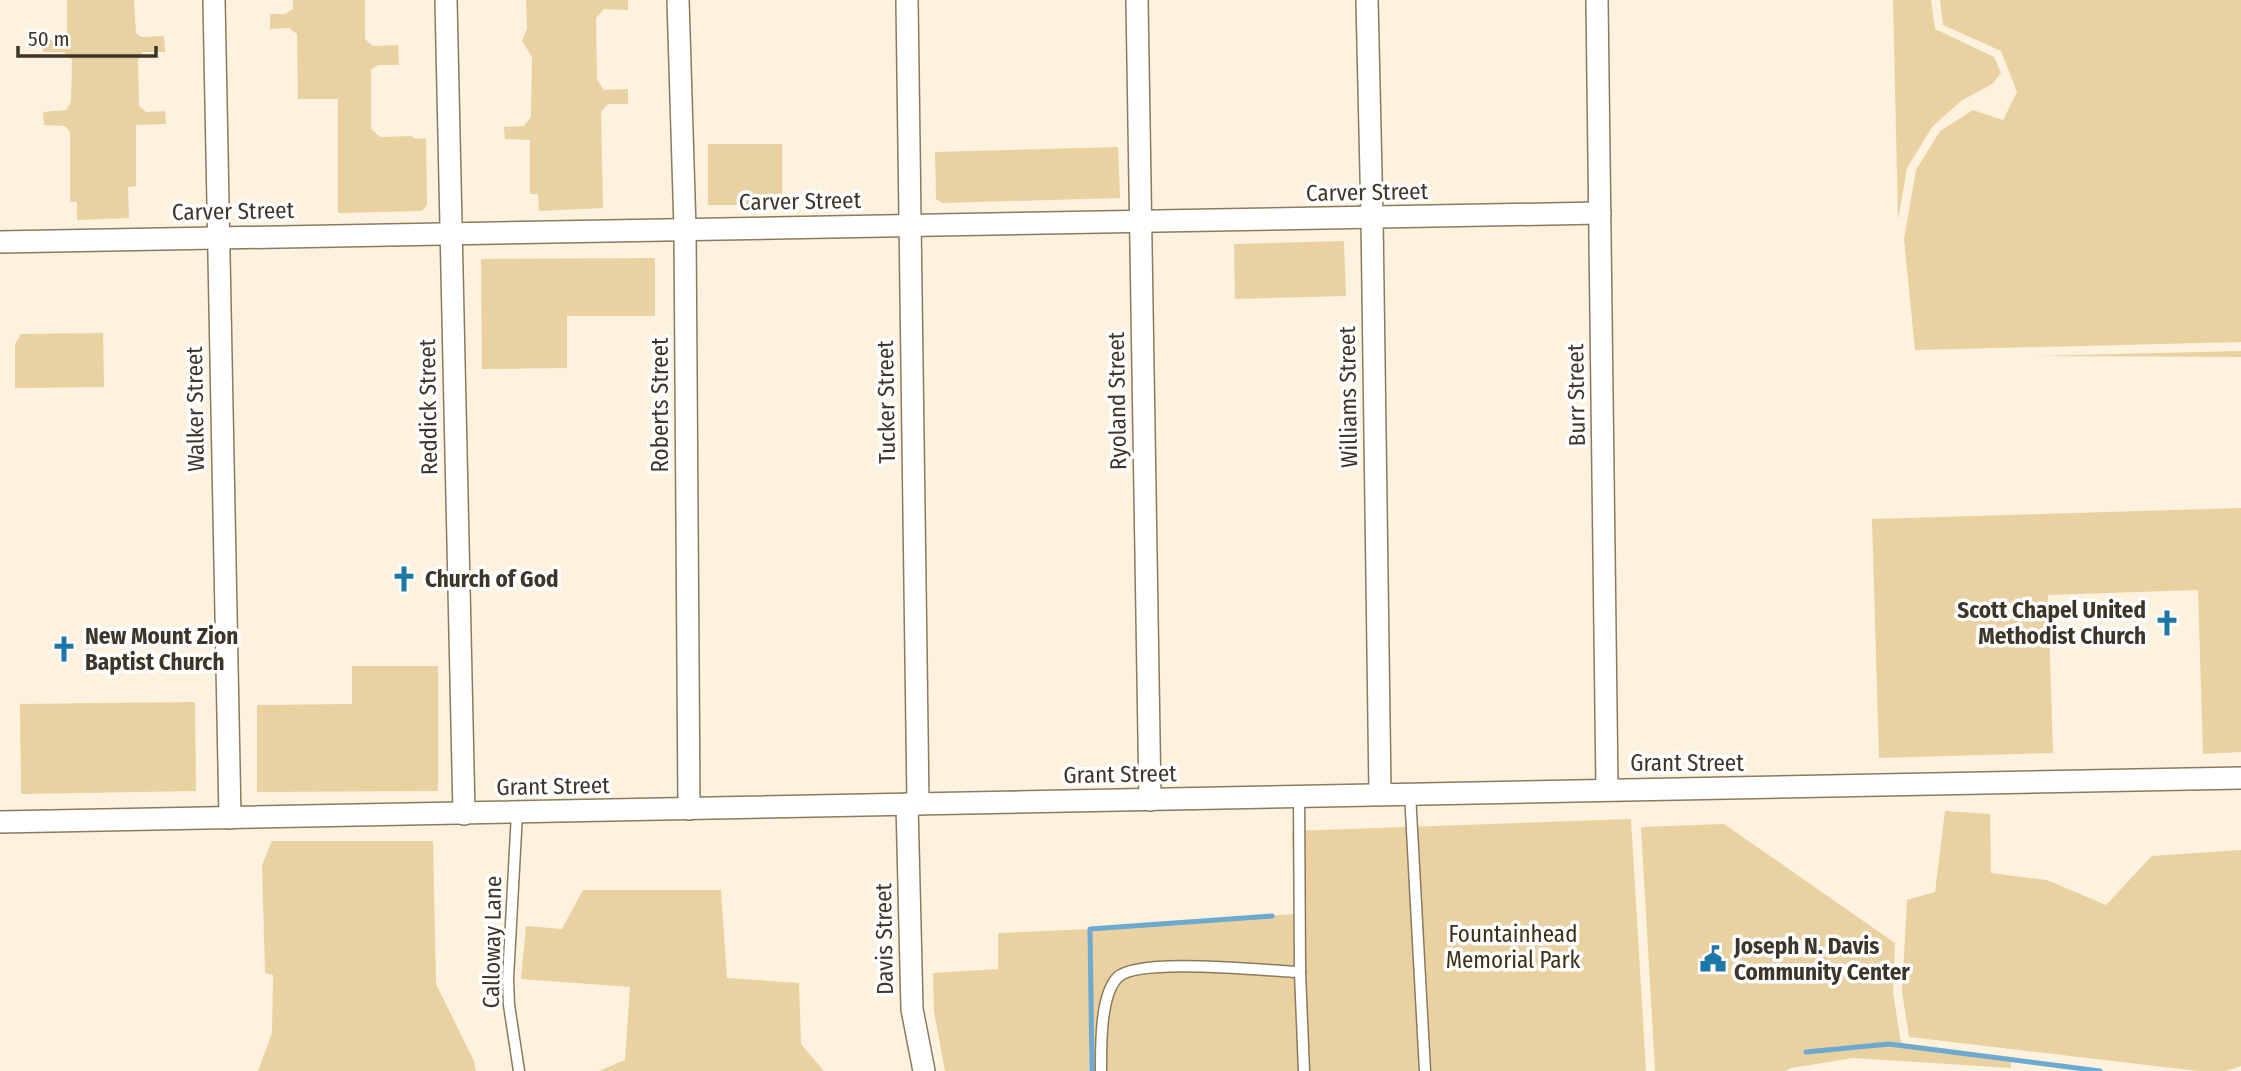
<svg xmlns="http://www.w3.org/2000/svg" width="2241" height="1071" font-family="'Fira Sans Condensed',sans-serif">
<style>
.green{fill:#e9d1a2}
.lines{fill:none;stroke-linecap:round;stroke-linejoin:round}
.stream{stroke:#6daacf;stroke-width:5}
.lane-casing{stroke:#8a7b5c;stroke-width:13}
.street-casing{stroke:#8a7b5c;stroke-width:24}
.lane{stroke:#fff;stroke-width:10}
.street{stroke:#fff;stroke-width:21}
.labels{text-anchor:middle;stroke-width:7;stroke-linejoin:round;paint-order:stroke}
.street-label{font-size:23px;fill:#3c3528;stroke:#fff}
.poi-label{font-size:23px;font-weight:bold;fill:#3c3528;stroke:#fff;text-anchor:start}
.park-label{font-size:23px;fill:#3c3015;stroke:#fff}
</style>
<rect width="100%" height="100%" fill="#fcf2de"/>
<g class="green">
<path d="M67 0H134L136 33 141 37 164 36 165 52H143L138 60 139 106 146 112 165 111 166 124 136 125V186L128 187 129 218 77 220V202H70V132L65 126 44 125 43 112 66 110 71 102 72 60 64 52H43V41L61 40 67 34Z"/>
<path d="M293 0H365V39L373 46 398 45 399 65H378L371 70V129L380 137 412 136 413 138 426 139 427 205 422 211 338 213V99H298L297 34 289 28 270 29V14H285L293 9Z"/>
<path d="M526 0H628V10L604 9 596 18 597 80 604 90 628 89V104H608L601 112 603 208 539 211 538 194H530V140L505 139 504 127 524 126 531 117 532 57 522 41 527 29Z"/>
<path d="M1893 0H1931L1935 29 1994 57 2001 73 1992 84 1961 101 1932 127 1907 168 1898 220Z"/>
<path d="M1940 0H2241V342L1915 350 1904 239 1916 170 1940 131 1973 110 2003 120 2017 92 2001 51 1943 25Z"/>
<rect x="708" y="144" width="74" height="61"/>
<path d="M1118 147 1120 198 942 203 936 199 935 152Z"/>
<path d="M1344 241 1346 296 1235 299 1234 244Z"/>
<path d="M655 258V316H567V368L482 369 481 259Z"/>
<path d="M103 333 104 387 15 388V344L21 334Z"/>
<path d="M2241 351V357L2035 356Z"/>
<path d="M2241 508V752L2203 754 2198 590 2048 595 2053 753 1879 758 1872 519Z"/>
<path d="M352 666H438V791L257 792V705L352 704Z"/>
<path d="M195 702 196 791 21 794 20 704Z"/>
<path d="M1945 811 1990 814 1991 873 2047 880 2106 905 2152 856 2241 850V1066L2226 1071H2198L1909 1037 1902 991 1907 900 1935 892Z"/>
<path d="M1631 819 1646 1071H1092L1090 988 1089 1071H945L934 1012 933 973 998 969V933L1090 929 1295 914 1292 831Z"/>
<path d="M1724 824 1895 943 1893 992 1900 1038 1902 1043 2011 1057V1068L1853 1058 1791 1068 1785 1071H1655L1641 827Z"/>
<path d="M272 841H433L436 984 474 1061 476 1071H258L272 1033 273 975 265 973 262 865Z"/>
<path d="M583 890H721L727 978 799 983 801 1044 824 1071H599L625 1060 630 987 521 979 526 926 562 929Z"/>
</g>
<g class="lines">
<g class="stream">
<path d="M1806 1052 1889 1044 2100 1071"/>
<path d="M1092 1071 1090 929 1272 916"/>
</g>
<g class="lane-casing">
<g id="lane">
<path d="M1410 793 1425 1071"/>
<path d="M1299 796 1300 972 1304 1071"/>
<path d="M517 813 508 979 509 1005 519 1071"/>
<path d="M1101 1071C1101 1047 1100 994 1118 977 1140 957 1266 971 1300 972"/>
</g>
</g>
<g class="street-casing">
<g id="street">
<path d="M214 0 230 818"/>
<path d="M446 0 464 814"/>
<path d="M678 0 685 229 689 809"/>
<path d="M907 0 918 804"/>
<path d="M1137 0 1150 800"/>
<path d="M1367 0 1372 218 1380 794"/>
<path d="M1597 0 1607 789"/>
<path d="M0 242 1600 213"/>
<path d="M907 804 912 1009 924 1071"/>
<path d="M0 822 2241 778"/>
</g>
</g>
<use href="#lane" class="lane"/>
<use href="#street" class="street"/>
</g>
<defs>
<g id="church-bare" transform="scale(2.1)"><path d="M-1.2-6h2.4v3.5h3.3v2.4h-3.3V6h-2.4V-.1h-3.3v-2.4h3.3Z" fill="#1d78a6" stroke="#fff" stroke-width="2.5" paint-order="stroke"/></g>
<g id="civic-bare" transform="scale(2.1)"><path d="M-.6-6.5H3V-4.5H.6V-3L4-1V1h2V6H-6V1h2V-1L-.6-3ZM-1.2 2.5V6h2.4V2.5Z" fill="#1d78a6" stroke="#fff" stroke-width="2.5" paint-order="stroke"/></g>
</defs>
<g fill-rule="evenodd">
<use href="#church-bare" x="404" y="579"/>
<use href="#church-bare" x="2167" y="623"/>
<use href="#church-bare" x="64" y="649"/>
<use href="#civic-bare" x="1713" y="959"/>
</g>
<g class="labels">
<g class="street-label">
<text transform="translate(1367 192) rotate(-1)" y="8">Carver Street</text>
<text transform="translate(800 201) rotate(-1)" y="8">Carver Street</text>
<text transform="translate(233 211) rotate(-1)" y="8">Carver Street</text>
<text transform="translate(1576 395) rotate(-91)" y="8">Burr Street</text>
<text transform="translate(1348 397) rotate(-91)" y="8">Williams Street</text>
<text transform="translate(1117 401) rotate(-91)" y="8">Ryoland Street</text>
<text transform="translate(886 402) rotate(-91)" y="8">Tucker Street</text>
<text transform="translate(660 405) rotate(-90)" y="8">Roberts Street</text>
<text transform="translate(428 407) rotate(-91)" y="8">Reddick Street</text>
<text transform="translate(195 409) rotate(-91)" y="8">Walker Street</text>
<text x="1687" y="771">Grant Street</text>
<text transform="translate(1120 774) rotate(-1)" y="8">Grant Street</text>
<text transform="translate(553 786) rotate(-1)" y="8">Grant Street</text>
<text transform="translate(884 939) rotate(-91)" y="8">Davis Street</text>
<text transform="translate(492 942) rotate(-89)" y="8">Calloway Lane</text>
</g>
<g class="poi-label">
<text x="425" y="587">Church of God</text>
<text x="2146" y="618" text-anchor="end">Scott Chapel United<tspan x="2146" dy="26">Methodist Church</tspan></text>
<text x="85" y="644">New Mount Zion<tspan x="85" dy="26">Baptist Church</tspan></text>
<text x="1734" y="954">Joseph N. Davis<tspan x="1734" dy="26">Community Center</tspan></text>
</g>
<g class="park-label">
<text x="1513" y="942">Fountainhead<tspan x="1513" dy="26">Memorial Park</tspan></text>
</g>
</g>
<path d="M18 46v10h138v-10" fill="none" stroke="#3c3528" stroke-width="3.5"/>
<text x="28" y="46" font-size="21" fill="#3c3528" stroke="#ffffff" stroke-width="5" paint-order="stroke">50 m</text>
</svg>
